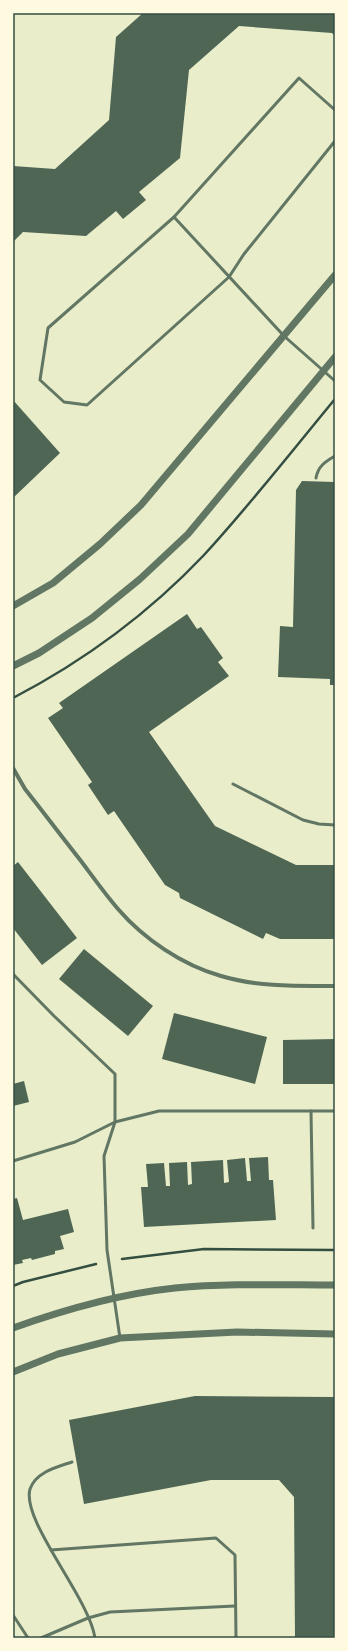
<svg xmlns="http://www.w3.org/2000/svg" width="348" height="1651" font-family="'IBM Plex Serif',serif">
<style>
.building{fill:#4f6655}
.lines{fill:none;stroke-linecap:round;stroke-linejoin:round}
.path{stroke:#344e41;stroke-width:2.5}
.service{stroke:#617663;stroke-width:3}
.minor{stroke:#617663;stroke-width:4}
.tertiary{stroke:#617663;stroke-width:7}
.neatline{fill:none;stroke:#344e41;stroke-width:1.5}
</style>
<rect width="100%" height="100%" fill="#e9edc9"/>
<g class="building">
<path d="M143 13H335V36L332 33 239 26 189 70 180 158 139 192 146 200 123 219 116 211 86 236 23 232 13 242V166L55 169 109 120 116 37Z"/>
<path d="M13 400 60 453 13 498Z"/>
<path d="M302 481 335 482V685H330V679L278 677 280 626 293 627 296 490Z"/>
<path d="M187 614 197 629 201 627 223 658 218 662 229 676 149 732 215 826 296 865H335V939H280L266 933 263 939 180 898 179 893 165 885 114 811 108 815 88 785 92 782 48 718 63 708 59 703Z"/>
<path d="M18 862 77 938 42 965 13 928V866Z"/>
<path d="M84 949 153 1006 128 1036 59 979Z"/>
<path d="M174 1013 267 1037 255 1084 162 1059Z"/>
<path d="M335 1039V1084H283V1040Z"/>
<path d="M24 1081 29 1102 13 1106V1084Z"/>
<path d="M268 1157 269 1180H273L276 1220 144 1227 141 1187H148L146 1164 164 1163 166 1186H170L169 1163 187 1162 188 1185 192 1184 191 1162 223 1160 224 1183 229 1182 227 1160 245 1158 247 1181H251L249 1158Z"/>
<path d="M17 1198 23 1220 68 1209 74 1232 60 1236 64 1249 55 1251V1254L32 1260 31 1258 22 1260 23 1263 13 1265V1199Z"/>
<path d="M195 1396 335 1397V1638H295L294 1497 279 1480H211L84 1504 69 1420Z"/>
</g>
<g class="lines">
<g class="path">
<path d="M13 698C84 661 149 613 204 555 250 505 292 451 335 399"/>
<path d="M122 1259 204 1249 335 1250"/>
<path d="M13 1286 23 1282 96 1264"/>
</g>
<g class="service">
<path d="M335 110 299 78 174 217 48 328 40 380 64 402 87 405 229 277 244 254 335 141"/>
<path d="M174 217 284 336 335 381"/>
<path d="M316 478C318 466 325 462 335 456"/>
<path d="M233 784 303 820 319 824 335 825"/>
<path d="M13 974 54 1016 115 1074V1122L104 1156 107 1250 120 1338"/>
<path d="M311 1111 313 1228"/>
<path d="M13 1161 75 1142 115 1122 159 1111H335"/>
<path d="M72 1462C57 1467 36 1472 30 1489 21 1521 89 1597 95 1638"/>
<path d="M51 1550 216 1538 235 1555 236 1638"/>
<path d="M13 1615 28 1638"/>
<path d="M41 1638 88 1618 110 1612 235 1606"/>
</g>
<path class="minor" d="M13 768 25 789C44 813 62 837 81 861 93 877 105 894 118 909 144 939 182 965 221 976 258 987 296 986 335 986"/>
<g class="tertiary">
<path d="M13 606 53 583 100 544 141 505 335 275"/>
<path d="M13 666 39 653 92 618 140 579 188 534 335 357"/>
<path d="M13 1328C66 1309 118 1294 175 1288 228 1283 282 1285 335 1285"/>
<path d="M13 1372 58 1354 120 1338 237 1332 335 1334"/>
</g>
</g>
<rect width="348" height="1651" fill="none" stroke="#fefae0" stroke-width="28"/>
<rect x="14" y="14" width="320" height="1623" class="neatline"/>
</svg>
